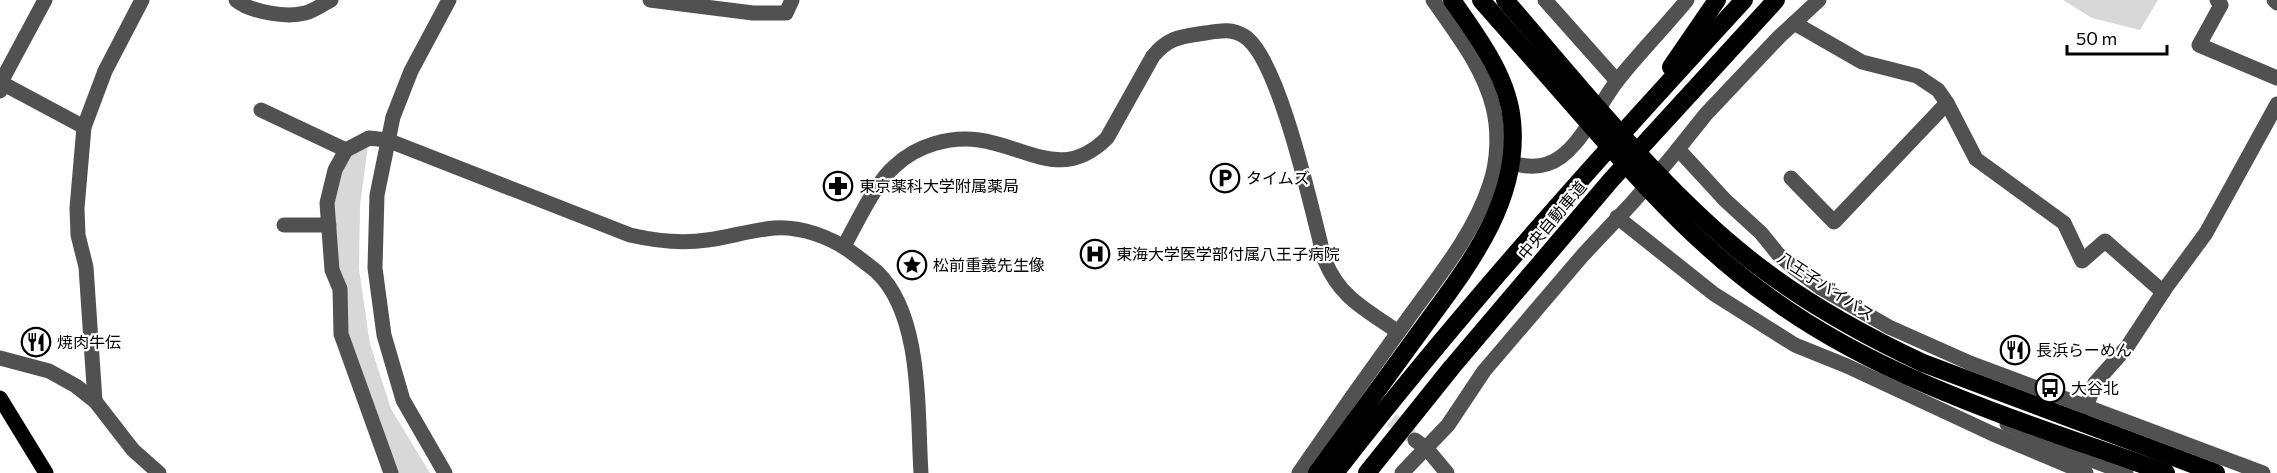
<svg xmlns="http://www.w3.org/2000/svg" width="2277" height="473" font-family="Commissioner,'Noto Sans JP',sans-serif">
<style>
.green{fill:#d8d8d8}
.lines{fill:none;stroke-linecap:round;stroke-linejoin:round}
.minor-tunnel{stroke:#d9d9d9;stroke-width:15;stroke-dasharray:15 8;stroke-linecap:butt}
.minor{stroke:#515151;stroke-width:15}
.major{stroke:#000;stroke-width:15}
.highway{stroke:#000;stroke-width:18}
.labels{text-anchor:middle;stroke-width:4.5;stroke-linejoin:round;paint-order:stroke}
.poi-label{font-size:16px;fill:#000;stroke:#fff;text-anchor:start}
.street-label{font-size:16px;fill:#000;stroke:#fff}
</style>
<rect width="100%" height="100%" fill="#fff"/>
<g class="green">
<path d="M2063 0H2158L2140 30 2092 18Z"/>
<path d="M369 138 360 205 359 269 370 344 391 409 430 473H391L351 365 332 270 335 170Z"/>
</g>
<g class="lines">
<path class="minor-tunnel" d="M1374 405 1411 436"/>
<g class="minor">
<path d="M236 0C250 12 287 18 305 13 314 11 323 4 331 0"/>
<path d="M650 0 753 13H786L792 0"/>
<path d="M1545 0 1617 81"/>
<path d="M2217 0 2221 5 2199 45 2277 78"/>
<path d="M2274 0 2277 3"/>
<path d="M1794 23 1862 62 1917 76 1938 90 1947 103 1976 159 2064 223 2082 261 2105 241 2163 292"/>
<path d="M0 82 84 127"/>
<path d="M0 91 1 82 45 0"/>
<path d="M261 110 346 150"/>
<path d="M1678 149 1725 200 1761 233 1778 254 1794 268 1821 288 1889 327 1970 363 2263 473"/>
<path d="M1501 162C1515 164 1532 169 1547 164 1578 155 1598 105 1617 81 1639 53 1664 28 1687 0"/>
<path d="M1791 178 1834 222 1947 103"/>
<path d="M1617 217 1714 294 1795 345 1847 366 1993 434 2086 473"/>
<path d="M284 225H329"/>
<path d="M844 246C857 223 875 183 895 166 917 145 950 136 979 140 1028 147 1063 182 1107 138L1153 56C1169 37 1180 37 1205 33 1219 31 1231 28 1244 36 1280 58 1313 216 1325 261 1340 298 1367 310 1398 332"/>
<path d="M0 358 49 371 76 386 95 401 133 450 159 473"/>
<path d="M95 401 86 267 78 235 77 208 84 127 105 71 142 0"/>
<path d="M2086 407 2095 383 2127 347 2167 286 2206 233 2277 104"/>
<path d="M2007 424 2073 453 2126 473"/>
<path d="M1415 440 1427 449 1447 473"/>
<path d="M391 473 341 334 340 289 332 270 327 203 335 170 346 150 369 138 387 140 630 235C656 241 681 244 707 240 730 237 751 230 774 228 800 226 831 237 851 252 860 259 869 265 877 272 923 316 917 413 921 473"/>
<path d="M445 473 403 400 384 335 375 268 377 195 393 117 411 71 449 0"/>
<path d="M1299 473C1334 422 1370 371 1407 320 1437 278 1474 234 1490 184 1498 161 1499 131 1493 107 1483 67 1456 33 1433 0"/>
<path d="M1402 473 1448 425 1484 371 1583 255 1632 203 1670 159 1706 114 1779 37 1819 0"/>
</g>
<path class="major" d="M0 398 46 473"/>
<g class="highway">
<path d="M1481 0C1519 43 1557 87 1595 130 1650 192 1704 251 1772 299 1889 384 2032 424 2166 473"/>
<path d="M1505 0C1579 85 1650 176 1737 249 1793 296 1857 332 1923 363L2216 473"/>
<path d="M1671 67 1717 0"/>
<path d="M1317 473C1348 430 1380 387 1411 344 1458 278 1521 208 1512 121 1508 76 1477 36 1452 0"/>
<path d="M1335 473C1463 308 1603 153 1744 0"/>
<path d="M1367 473 1452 367 1611 180 1776 0"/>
</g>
</g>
<defs>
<g id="parking-ring" transform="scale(1.5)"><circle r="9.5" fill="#fff" stroke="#000" stroke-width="1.5"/><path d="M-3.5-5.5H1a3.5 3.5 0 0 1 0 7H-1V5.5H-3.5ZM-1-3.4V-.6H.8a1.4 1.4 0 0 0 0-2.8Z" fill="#000"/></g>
<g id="pharmacy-ring" transform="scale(1.5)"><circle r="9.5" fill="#fff" stroke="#000" stroke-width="1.5"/><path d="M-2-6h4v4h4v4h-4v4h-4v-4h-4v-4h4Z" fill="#000"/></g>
<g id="hospital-ring" transform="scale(1.5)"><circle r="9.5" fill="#fff" stroke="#000" stroke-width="1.5"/><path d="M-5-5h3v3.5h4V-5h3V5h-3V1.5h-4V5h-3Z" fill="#000"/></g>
<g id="sight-ring" transform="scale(1.5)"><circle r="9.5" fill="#fff" stroke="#000" stroke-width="1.5"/><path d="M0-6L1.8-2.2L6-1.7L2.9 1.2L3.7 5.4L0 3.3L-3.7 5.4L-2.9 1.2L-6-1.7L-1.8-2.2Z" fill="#000"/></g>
<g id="restaurant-ring" transform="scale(1.5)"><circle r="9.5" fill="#fff" stroke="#000" stroke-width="1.5"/><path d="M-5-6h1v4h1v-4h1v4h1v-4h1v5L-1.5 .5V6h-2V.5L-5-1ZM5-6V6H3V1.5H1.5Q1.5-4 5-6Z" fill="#000"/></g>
<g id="bus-ring" transform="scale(1.5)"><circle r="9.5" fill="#fff" stroke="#000" stroke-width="1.5"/><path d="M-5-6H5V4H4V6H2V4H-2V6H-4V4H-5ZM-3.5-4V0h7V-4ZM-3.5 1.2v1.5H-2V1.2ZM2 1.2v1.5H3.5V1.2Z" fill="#000"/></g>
</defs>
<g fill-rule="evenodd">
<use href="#parking-ring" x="1225" y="178"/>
<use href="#pharmacy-ring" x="838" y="186"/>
<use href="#hospital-ring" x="1095" y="254"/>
<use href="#sight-ring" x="912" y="265"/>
<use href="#restaurant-ring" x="36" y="342"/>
<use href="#restaurant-ring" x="2015" y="350"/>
<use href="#bus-ring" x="2050" y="388"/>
</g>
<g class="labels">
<g class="poi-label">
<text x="1246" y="184">タイムズ</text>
<text x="859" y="192">東京薬科大学附属薬局</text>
<text x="1116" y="260">東海大学医学部付属八王子病院</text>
<text x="933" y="271">松前重義先生像</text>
<text x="57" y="348">焼肉牛伝</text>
<text x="2036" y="356">長浜らーめん</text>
<text x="2071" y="394">大谷北</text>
</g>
<g class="street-label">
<text transform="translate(1552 220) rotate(-50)" y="6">中央自動車道</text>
<text transform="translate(1826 286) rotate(33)" y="6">八王子バイパス</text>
</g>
</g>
<path d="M2067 45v9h100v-9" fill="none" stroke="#000000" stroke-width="3"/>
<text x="2076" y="45" font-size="18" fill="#000000" stroke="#ffffff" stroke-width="4.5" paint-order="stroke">50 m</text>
</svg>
